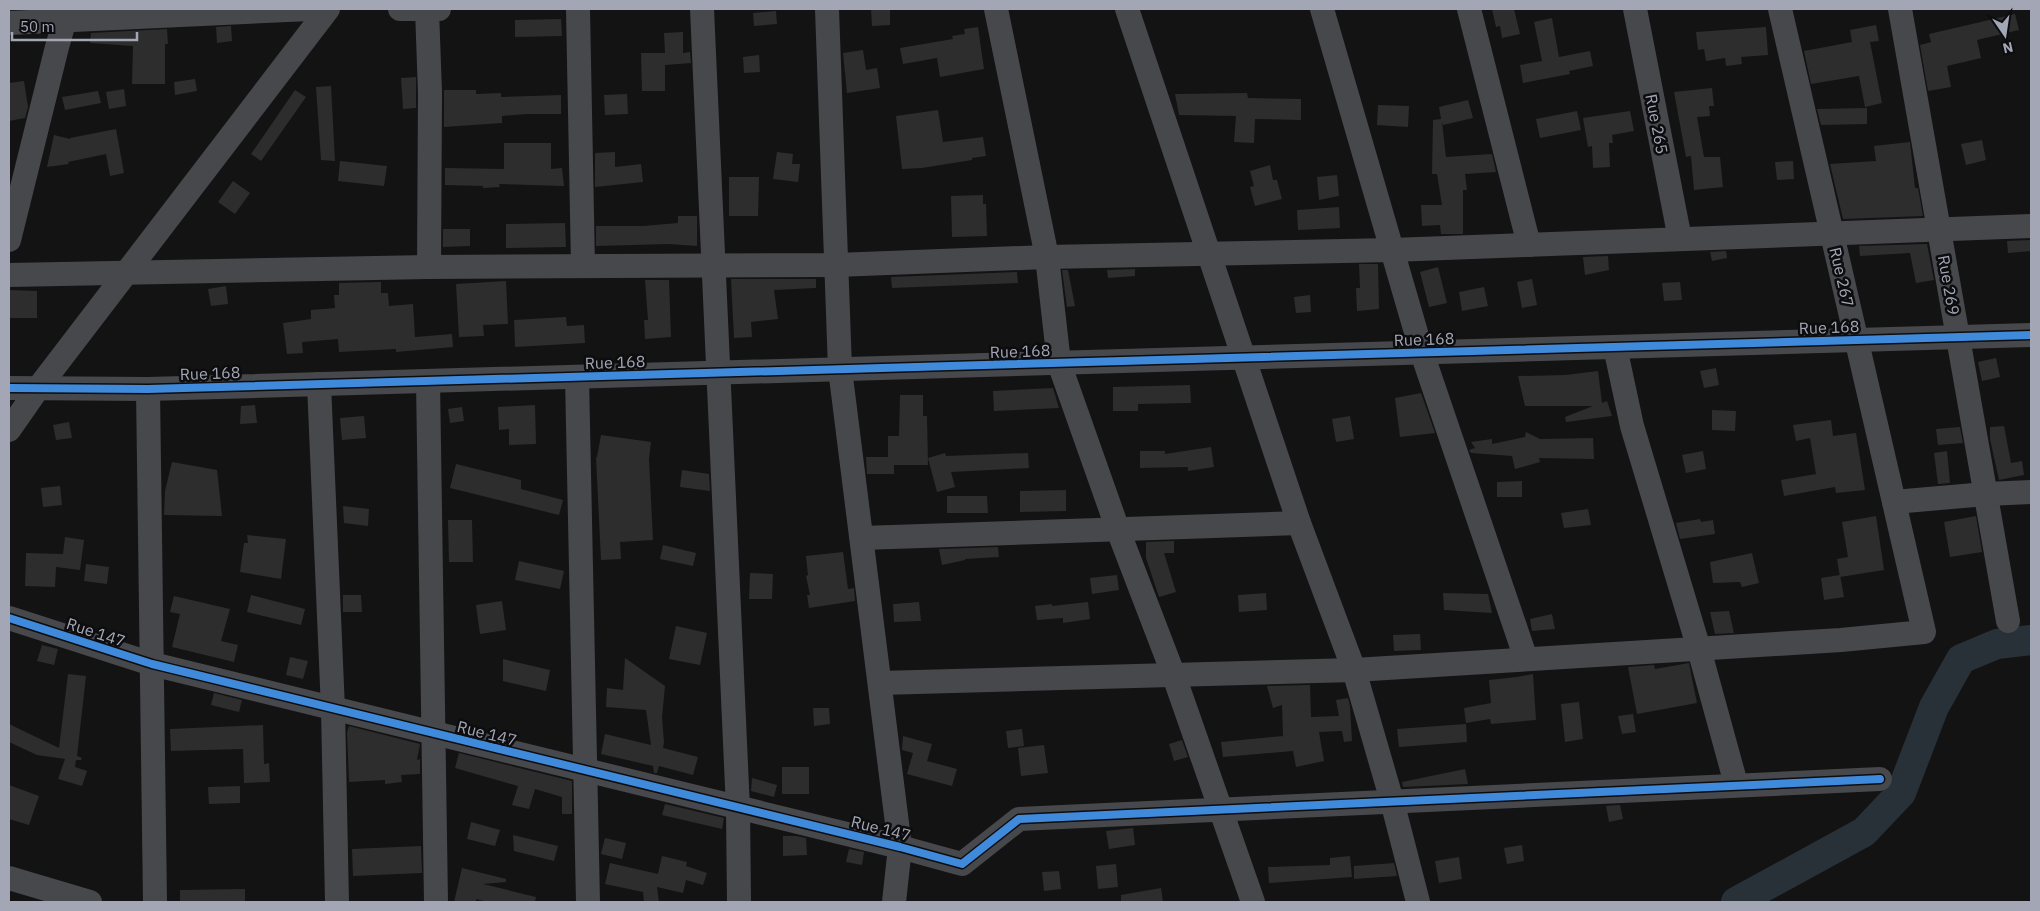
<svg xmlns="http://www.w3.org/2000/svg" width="2040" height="911" font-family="'IBM Plex Sans',sans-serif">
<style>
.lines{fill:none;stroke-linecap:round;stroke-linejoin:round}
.river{stroke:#293138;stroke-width:30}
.building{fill:#2d2d2e}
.minor{stroke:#47484c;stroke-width:24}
.cycleway-casing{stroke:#0d0d0f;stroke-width:11}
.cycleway{stroke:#408adc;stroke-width:8}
.labels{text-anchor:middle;stroke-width:5;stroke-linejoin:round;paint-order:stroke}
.street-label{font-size:16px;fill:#a3a7b5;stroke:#0d0d0f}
</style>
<rect width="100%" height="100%" fill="#131313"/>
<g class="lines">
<path class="river" d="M1736 902 1864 832 1901 793 1934 707 1961 659 1997 644 2031 640"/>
</g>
<g class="building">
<path d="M871 9H890V25L872 26Z"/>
<path d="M1492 9H1514L1520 34 1502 38 1500 26 1496 27Z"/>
<path d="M776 11 777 24 754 26 753 13Z"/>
<path d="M2015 14 2019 30 1977 40 1981 58 1947 66 1951 87 1928 91 1920 45 1931 42 1929 34Z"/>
<path d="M1552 18 1559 57 1590 51 1593 66 1569 71 1570 74 1523 83 1520 65 1542 61 1534 22Z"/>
<path d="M561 19 562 36 515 37V20Z"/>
<path d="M1876 25 1879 41 1870 42 1882 103 1865 107 1859 76 1811 84 1804 51 1852 42 1850 30Z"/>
<path d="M231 26 232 41 217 43 216 27Z"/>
<path d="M978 27 984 69 940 77 937 58 903 64 900 48 953 39 952 36 965 34 964 29Z"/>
<path d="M1766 27 1768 55 1741 57 1742 64 1726 66 1725 58 1706 61 1704 49 1698 50 1696 32Z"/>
<path d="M167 29 168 44H165V84H132L133 46 90 43 91 33Z"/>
<path d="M683 32V53L690 52 691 63 665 65V91H642L641 53H665L664 33Z"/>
<path d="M863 50 866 70 877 68 880 88 847 93 843 53Z"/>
<path d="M759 55 760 72 744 73 743 57Z"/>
<path d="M416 77V108L403 109 401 78Z"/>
<path d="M195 79 197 91 175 95 174 82Z"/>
<path d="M24 81 28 107 25 118 9 121V83Z"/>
<path d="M331 86 335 161 321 160 316 87Z"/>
<path d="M1712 88 1714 106H1709L1710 116 1697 117 1704 157H1720L1723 187 1694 190 1691 156 1686 157 1674 92Z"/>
<path d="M124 89 126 106 109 109 106 92Z"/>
<path d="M295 90 306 97 261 161 251 154Z"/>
<path d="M444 90H476V94L501 93V97L561 95V114H527L502 116V123L444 127Z"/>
<path d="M98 91 101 103 65 110 62 97Z"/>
<path d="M1247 93 1248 98 1301 99V120L1255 119 1254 143 1234 142 1236 116 1179 115 1175 94Z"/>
<path d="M627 94 628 114 605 115 604 95Z"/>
<path d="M1468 100 1473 118 1443 125 1442 122 1446 157 1492 154 1496 172 1465 174 1467 190H1463V234H1441L1440 225 1422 226 1421 205H1442L1437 174H1432L1433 120 1441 119 1439 107Z"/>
<path d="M1378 105 1409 106 1408 127 1377 125Z"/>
<path d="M1867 108V124L1821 125 1817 109Z"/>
<path d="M938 110 943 142 983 137 986 156 972 158V160L922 168 902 169 896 116Z"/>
<path d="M1577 111 1581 130 1540 138 1536 119Z"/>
<path d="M1630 111 1634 131 1612 135 1613 143H1609L1610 167 1593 168 1592 146 1588 147 1583 118Z"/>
<path d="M116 129 124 173 110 176 106 154 68 162 69 164 47 167 54 135 70 139V138Z"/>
<path d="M1982 140 1986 160 1966 165 1961 144Z"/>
<path d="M1910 142 1915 188H1918L1923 216 1843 219 1830 164 1876 161 1874 146Z"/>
<path d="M504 143H551V169L562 168 564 186 499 184 500 187 483 188V186L445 185V168L504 169Z"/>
<path d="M615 152V167L641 164 643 182 595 187V153Z"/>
<path d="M777 152 793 154 792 164H800L798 182 773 179Z"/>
<path d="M340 161 387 166 384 186 338 181Z"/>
<path d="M1793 161 1794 179 1777 180 1775 162Z"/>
<path d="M1270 165 1273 180H1277L1282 199 1255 206 1250 187 1254 186 1250 171Z"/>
<path d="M1337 175 1339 196 1319 200 1317 177Z"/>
<path d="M729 177H759L758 216H729Z"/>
<path d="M233 181 250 193 235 214 218 202Z"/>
<path d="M983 195V204H986L987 236 952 237 951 196Z"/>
<path d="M1339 207 1340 228 1298 230 1297 210Z"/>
<path d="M678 216H697V246L668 244 596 246V226H643L678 223Z"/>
<path d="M565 223 566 247 506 248V224Z"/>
<path d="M443 229H470V246L443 247Z"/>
<path d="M2031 240V251L2008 253 2007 241Z"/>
<path d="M1927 244 1934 280 1916 283 1910 253 1860 256 1859 246Z"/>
<path d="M1726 251 1727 258 1712 261 1710 252Z"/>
<path d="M1608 256 1609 270 1585 275 1583 257Z"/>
<path d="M1359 264H1378L1379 309 1357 311 1356 288H1360Z"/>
<path d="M1438 267 1447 303 1429 307 1420 272Z"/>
<path d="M1135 269V276L1108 278 1107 270Z"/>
<path d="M1062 270H1068L1075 306 1067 307Z"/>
<path d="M1017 272 1018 283 892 288 891 277Z"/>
<path d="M731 279H816V288L774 290 778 319 751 322 752 337 734 338Z"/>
<path d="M1532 279 1537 305 1522 308 1517 282Z"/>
<path d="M645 280H669L671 337 645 339 644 320H648Z"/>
<path d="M506 281 508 324 483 325 484 336 459 337 456 284Z"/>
<path d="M381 282V293H388L389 306 413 304 415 337 452 334 453 347 396 352V349L339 352 338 339 302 342 303 353 287 354 283 323 311 319V310L335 308 334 295H339V283Z"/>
<path d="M1680 282 1682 300 1664 301 1662 283Z"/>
<path d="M226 286 228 304 211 306 208 289Z"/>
<path d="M1484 287 1488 306 1462 311 1459 292Z"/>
<path d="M9 290 37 291V318H9Z"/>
<path d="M1310 295 1311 312 1296 313 1294 297Z"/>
<path d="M566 317 567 326 584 325 585 343 515 347 514 320Z"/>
<path d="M1996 358 2000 377 1982 381 1978 362Z"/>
<path d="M1716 368 1719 385 1704 388 1700 371Z"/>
<path d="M1598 371 1602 403 1607 401 1612 416 1566 422 1565 417 1593 406H1525L1518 376 1566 375Z"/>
<path d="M1190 385 1191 403 1138 404V411H1113V387Z"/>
<path d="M1053 388 1059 408 994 411 993 391Z"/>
<path d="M1421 393 1435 433 1400 437 1395 398Z"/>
<path d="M900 395H923V416H927L928 465H894V474H867L866 457H888V436H899Z"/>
<path d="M255 405 257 423 240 424 241 406Z"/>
<path d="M535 405 536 444 509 445V429L499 430 498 407Z"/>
<path d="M462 407 464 421 450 423 448 409Z"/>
<path d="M1712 410 1736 411 1735 431 1712 430Z"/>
<path d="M364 416 366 438 342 440 340 418Z"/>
<path d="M1350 416 1354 439 1336 442 1332 419Z"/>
<path d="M1831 420 1833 436 1856 433 1865 490 1836 493 1835 487 1784 496 1781 480 1816 474 1810 438 1796 441 1793 425Z"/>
<path d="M69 422 72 438 56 440 53 425Z"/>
<path d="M2004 426 2011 463 2022 461 2024 475 1999 480 1990 439V427Z"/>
<path d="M1960 427 1963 443 1938 445 1936 429Z"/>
<path d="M1526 432 1540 439 1593 438 1594 459 1539 458 1540 462 1515 469 1512 456 1471 453 1469 450 1475 448 1471 442 1492 439V444L1525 437Z"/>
<path d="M601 435 651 442 649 459 653 540 620 542 621 559 601 560 596 458 597 457Z"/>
<path d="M1211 447 1214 467 1188 471V467L1140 468V451H1165V454Z"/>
<path d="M1703 451 1706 469 1686 473 1682 455Z"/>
<path d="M1947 451 1950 483 1938 484 1934 453Z"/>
<path d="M945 453 946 456 1028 453 1029 468 951 472 955 487 937 492 928 458Z"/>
<path d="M172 462 217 470 222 516 164 515 165 491Z"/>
<path d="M456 464 521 480V489L563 500 559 515 450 488Z"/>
<path d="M682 470 709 474 710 491 680 487Z"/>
<path d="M1522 481V497H1497V482Z"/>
<path d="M60 486 62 505 43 507 41 488Z"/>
<path d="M1066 490V511L1020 512V491Z"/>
<path d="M947 496H987L988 513H947Z"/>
<path d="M343 506 369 509 368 526 344 523Z"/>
<path d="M1588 509 1591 525 1564 528 1561 513Z"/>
<path d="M1876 516 1884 570 1840 577 1837 559 1848 557 1842 522Z"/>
<path d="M1976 516 1982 552 1950 557 1944 522Z"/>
<path d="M1700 519 1701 522 1713 520 1715 534 1680 539 1676 523Z"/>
<path d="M448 520H472L473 562H449Z"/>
<path d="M247 535 286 539 281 579 240 572 244 543H248Z"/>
<path d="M65 537 84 540 80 570 56 567 55 587 25 586 26 553 63 554Z"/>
<path d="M1174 541V553H1164L1176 592 1159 597 1146 558V542Z"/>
<path d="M663 545 696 553 693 566 660 559Z"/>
<path d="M998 547 999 557 965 559V560L942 565 939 549Z"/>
<path d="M843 552 848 589 854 588 855 601 809 608 807 595H810L806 576 808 575 806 556Z"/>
<path d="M1752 553 1759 583 1742 587 1740 582 1713 583 1710 562Z"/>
<path d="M519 561 564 571 560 589 515 580Z"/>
<path d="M86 564 109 567 107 584 84 581Z"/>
<path d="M750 573 773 574 772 599H749Z"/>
<path d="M1117 575 1119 590 1092 594 1090 578Z"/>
<path d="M1840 575 1844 597 1824 600 1821 578Z"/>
<path d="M1266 593 1267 610 1239 612 1238 595Z"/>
<path d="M1443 593 1488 594 1492 613 1444 610Z"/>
<path d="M251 595 305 609 301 625 247 612Z"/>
<path d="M343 595H361L362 612H343Z"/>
<path d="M174 596 230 609 221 641 238 645 234 662 172 647 180 614 170 612Z"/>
<path d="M502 601 506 630 480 634 476 605Z"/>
<path d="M919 602 921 621 894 622 893 604Z"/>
<path d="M1088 602 1090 619 1063 623V618L1037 620 1035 606 1052 604V606Z"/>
<path d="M1729 611 1734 633 1715 634 1710 612Z"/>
<path d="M1552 614 1555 629 1532 631 1530 619Z"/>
<path d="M676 626 707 633 700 665 669 659Z"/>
<path d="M1420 634 1421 650 1394 651 1393 635Z"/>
<path d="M42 645 58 649 54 665 37 661Z"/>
<path d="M290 657 308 661 303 679 286 675Z"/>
<path d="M625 658 665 686 662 717 664 742 663 748 698 757 693 775 659 766 657 773H654L653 766 601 754 605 734 651 745 646 710 606 707 607 688 623 690Z"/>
<path d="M503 659 550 670 546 691 503 681Z"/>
<path d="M1689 663 1697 703 1637 714 1628 667 1654 665 1655 669Z"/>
<path d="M68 674 86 676 77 756 82 758 81 760H76L75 767 87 771 82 786 58 779 65 759 37 755 9 742V724L59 748Z"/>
<path d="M1533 674 1536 720 1491 724 1490 719 1466 723 1464 708 1491 703 1489 680 1517 677Z"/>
<path d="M1310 685 1311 717 1339 716 1336 700 1348 698 1350 706 1352 741 1344 742 1342 731 1319 732 1324 761 1296 767 1293 751 1223 757 1221 742 1283 736 1282 705 1273 708 1267 686Z"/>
<path d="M214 693 242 700 239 712 211 705Z"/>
<path d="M1579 702 1583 739 1565 742 1561 704Z"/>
<path d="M813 708H829L830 724 814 726Z"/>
<path d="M1633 714 1636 732 1622 734 1618 716Z"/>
<path d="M1466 724 1467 742 1399 747 1397 729Z"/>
<path d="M263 725 264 764 269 763 270 782 244 783 243 749 171 751 170 729Z"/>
<path d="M349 726 420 744 417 760 420 759V774L401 775 402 782 385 784V780L349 782 347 732Z"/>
<path d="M1022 729 1024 746 1008 748 1006 731Z"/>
<path d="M903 736 932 744 927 761 957 769 952 786 907 774 913 753 902 750Z"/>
<path d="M1182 740 1188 757 1174 761 1169 744Z"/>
<path d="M1044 745 1048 773 1021 776 1018 748Z"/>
<path d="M459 753 572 781V814H562V797L535 789 529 809 512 805 518 786 455 768Z"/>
<rect x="782" y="767" width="27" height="27"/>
<path d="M1465 769 1468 784 1403 787 1402 782Z"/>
<path d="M752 778 777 785 774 797 751 791Z"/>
<path d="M9 785 39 796 29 825 9 819Z"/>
<path d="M240 786V803L209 804 208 787Z"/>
<path d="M665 804 724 818 722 829 662 815Z"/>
<path d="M1620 805 1623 819 1609 822 1606 806Z"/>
<path d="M471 822 500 830 495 846 467 839Z"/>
<path d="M1133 828 1135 845 1109 849 1106 831Z"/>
<path d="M513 835 558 846 554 861 514 851Z"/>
<path d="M783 836H796L806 838 807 855 783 856Z"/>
<path d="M605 838 626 843 622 859 601 854Z"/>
<path d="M1522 845 1524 861 1507 864 1504 848Z"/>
<path d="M421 846 422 873 353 876 352 849Z"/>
<path d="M849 849 864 852 862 865 846 862Z"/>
<path d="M662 856 687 862 686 866 707 873 703 885 686 880 683 893 657 887 659 902H644L643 892 605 884 610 863 658 874Z"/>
<path d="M1350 856 1352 877 1269 883 1268 867 1330 865V858Z"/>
<path d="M1459 857 1462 879 1439 883 1435 861Z"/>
<path d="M1394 863 1397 876 1354 879V866Z"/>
<path d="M1116 864 1118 887 1098 889 1096 866Z"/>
<path d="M462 868 506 879V882L483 884 536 897 535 902H488L476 899V902H454Z"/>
<path d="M1059 871 1061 889 1044 891 1042 872Z"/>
<path d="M1161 888 1163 902H1121V895Z"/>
<path d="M245 889V902H180V890Z"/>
</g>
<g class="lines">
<g class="minor">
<path d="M400 9H439"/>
<path d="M427 9 430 93 429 267"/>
<path d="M578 9 583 266"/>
<path d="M702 9 738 809 739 902"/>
<path d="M827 9 840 369 900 847 894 902"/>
<path d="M996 9 1047 257 1059 363 1118 530 1174 676 1253 902"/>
<path d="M1127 9 1299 523 1354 670 1392 801 1418 902"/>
<path d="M1322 9 1422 353 1526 659"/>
<path d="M1469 9 1529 245"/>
<path d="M1635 9 1680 239"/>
<path d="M1900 9 2008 621"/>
<path d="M9 23 310 9"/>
<path d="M9 240 57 47 68 9"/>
<path d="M9 275 429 267 836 265 1047 257 1392 250 2031 226"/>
<path d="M1615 347 1632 426 1699 649 1736 784"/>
<path d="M577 377 588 902"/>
<path d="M428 381 436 902"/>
<path d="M319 384 333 709 337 902"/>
<path d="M9 388 148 389 2031 335"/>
<path d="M148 389 155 902"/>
<path d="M9 430 39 387 328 9"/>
<path d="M1894 502 1986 494 2031 492"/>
<path d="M862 538 1299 523"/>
<path d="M9 618 152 664 900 847 962 864 1019 819 1880 779"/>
<path d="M880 683 1354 670 1841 640 1924 632 1780 9"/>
<path d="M9 878 90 902"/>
</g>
<g class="cycleway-casing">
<g id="cycleway">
<path d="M9 388 148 389 2031 335"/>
<path d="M9 618 152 664 900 847 962 864 1019 819 1880 779"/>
</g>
</g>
<use href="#cycleway" class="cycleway"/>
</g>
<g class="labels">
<g class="street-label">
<text transform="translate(1657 124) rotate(79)" y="6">Rue 265</text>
<text transform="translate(1842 277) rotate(77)" y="6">Rue 267</text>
<text transform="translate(1949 285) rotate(80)" y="6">Rue 269</text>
<text transform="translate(1829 327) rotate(-2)" y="6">Rue 168</text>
<text transform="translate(1424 339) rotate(-2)" y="6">Rue 168</text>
<text transform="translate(1020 351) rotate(-2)" y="6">Rue 168</text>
<text transform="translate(615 362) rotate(-2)" y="6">Rue 168</text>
<text transform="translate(210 373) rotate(-2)" y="6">Rue 168</text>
<text transform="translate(96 632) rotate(18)" y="6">Rue 147</text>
<text transform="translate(487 733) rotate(14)" y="6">Rue 147</text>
<text transform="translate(881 828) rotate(14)" y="6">Rue 147</text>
</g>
</g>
<rect width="2040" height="911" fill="none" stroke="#a3a7b5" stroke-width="20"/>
<g transform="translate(2005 35) rotate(167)" stroke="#0d0d0f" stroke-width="4" paint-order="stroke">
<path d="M0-4L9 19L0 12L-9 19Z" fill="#a3a7b5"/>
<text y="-8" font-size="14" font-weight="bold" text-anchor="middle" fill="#a3a7b5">N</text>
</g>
<path d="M12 32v8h125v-8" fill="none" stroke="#a3a7b5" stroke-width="2.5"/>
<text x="20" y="32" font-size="15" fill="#a3a7b5" stroke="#0d0d0f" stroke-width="4" paint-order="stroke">50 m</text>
</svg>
